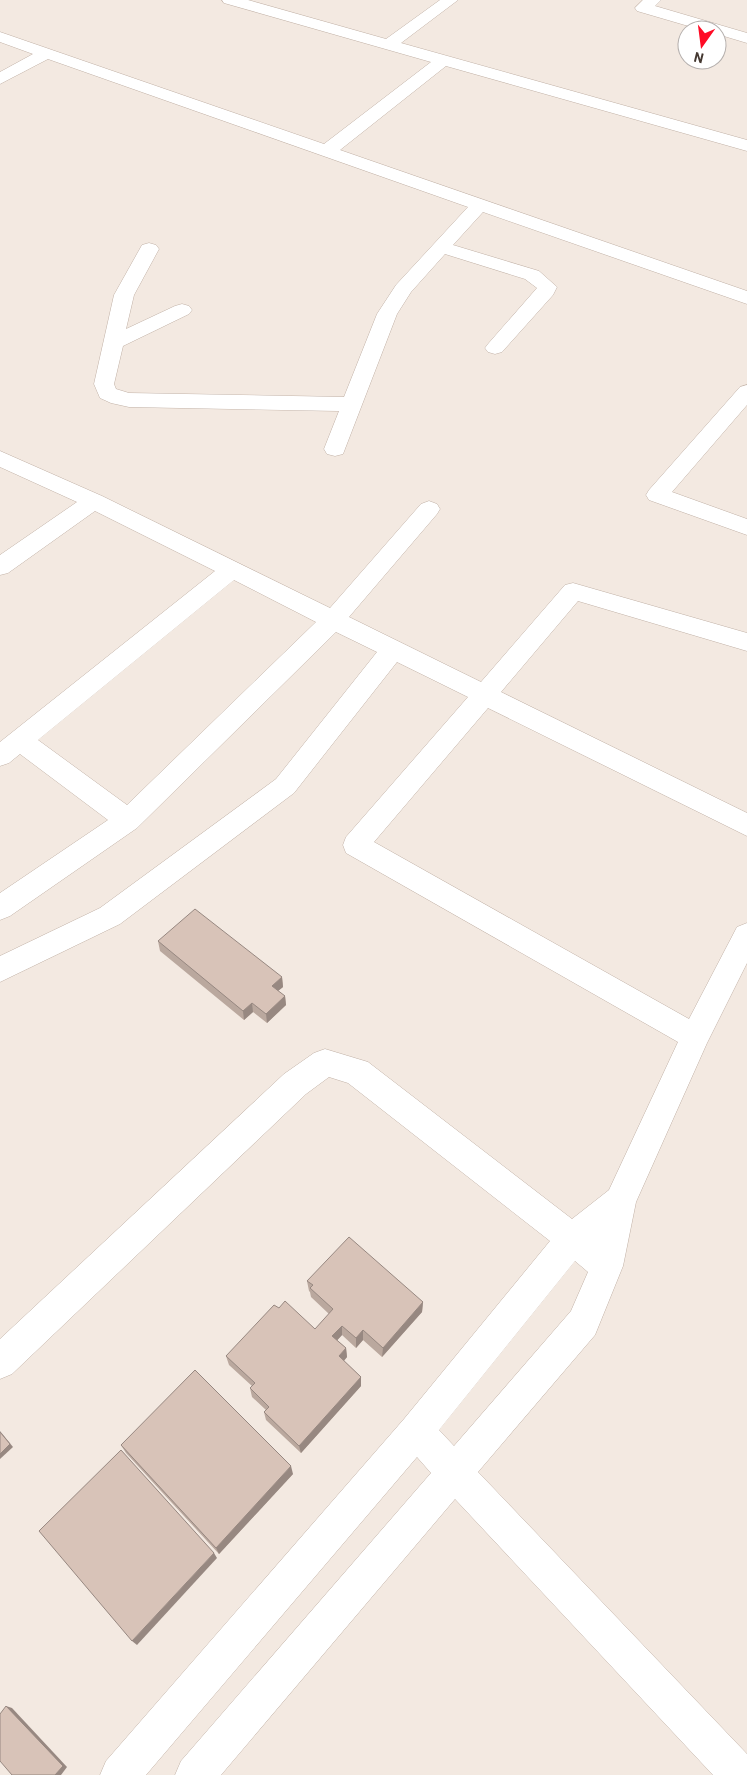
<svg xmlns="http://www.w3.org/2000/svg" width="747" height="1775" font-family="Barlow,sans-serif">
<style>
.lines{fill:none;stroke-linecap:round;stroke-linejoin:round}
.minor-casing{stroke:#c1b1a6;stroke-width:1}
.minor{fill:#fff;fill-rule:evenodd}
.wall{fill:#baa89e}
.shaded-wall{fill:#978881}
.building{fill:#d8c3b8;stroke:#978881}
</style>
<rect width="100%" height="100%" fill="#f3e9e1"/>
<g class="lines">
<g class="minor-casing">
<g id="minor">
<path d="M222 0H248L386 39 440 0H458L401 43 747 140V151L446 66 340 150 747 291V304L483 212 453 245 539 271 557 287 553 295 502 352 495 354 488 352 485 348 488 344 537 288 525 279 445 254 411 292 397 314 343 454 335 456 327 454 324 449 339 411 129 407 111 403 100 398 94 384 114 295 142 245 149 243 156 245 159 249 134 295 126 329 175 306 182 304 189 306 192 310 189 314 123 346 114 384 116 389 129 393 344 397 377 314 396 285 468 207 48 59 0 84V72L33 54 0 42V32L324 144 431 62 224 3Z"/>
<path d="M643 0H661L655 6 747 33V43L717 34V30H702L637 11 635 8Z"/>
<path d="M747 385V405L672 492 747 519V535L649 500 646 495 649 490 740 387Z"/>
<path d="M0 451 102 496 330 608 421 504 429 501 437 504 440 509 437 514 349 617 481 682 565 585 573 583 747 633V651L578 601 501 692 747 813V836L488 708 374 842 689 1019 737 927 747 923V963L707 1043 636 1202 623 1266 595 1335 478 1472 747 1754V1775H713L455 1499 221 1775H175L181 1761 431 1473 417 1457 146 1775H100L106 1761 404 1419 550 1241 348 1083 329 1077 306 1094 12 1374 0 1379V1339L284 1074 314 1053 325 1049 368 1062 572 1219 609 1190 678 1042 346 853 343 845 346 837 468 697 397 662 294 793 120 924 0 982V956L100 908 276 779 377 652 336 632 137 828 10 916 0 920V893L108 820 20 754 9 763 0 766V742L215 571 95 511 8 573 0 575V555L77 502 0 467ZM234 580 316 622 127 805 38 740ZM575 1261 588 1272 571 1311 454 1446 439 1430Z"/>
</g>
</g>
<use href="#minor" class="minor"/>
</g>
<g class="wall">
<path d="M158 941 282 977 283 987 278 991 285 996 286 1005 267 1023 253 1012 244 1020 160 951Z"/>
<path d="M307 1281 423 1302 422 1312 382 1357 363 1340 356 1348 342 1335 337 1340 346 1348 347 1357 344 1361 361 1377V1386L301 1453 266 1420 264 1412 266 1410 252 1397 250 1388 252 1386 229 1365 226 1356 279 1308 315 1329 329 1314 311 1297 310 1292 309 1291Z"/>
<path d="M121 1445 293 1474 219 1554 126 1453Z"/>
</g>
<g class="shaded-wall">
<path d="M282 977 283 987 273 995 272 986Z"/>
<path d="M285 996 286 1005 267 1023 266 1014Z"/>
<path d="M252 1003 253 1012 244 1020 243 1011Z"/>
<path d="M423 1302 422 1312 382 1357 383 1348Z"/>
<path d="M342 1326V1335L333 1345 332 1336Z"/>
<path d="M363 1330V1340L356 1348V1338Z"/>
<path d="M346 1348 347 1357 340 1365 339 1356Z"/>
<path d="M361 1377V1386L301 1453 299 1446Z"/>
<path d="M0 1431 13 1447 0 1459Z"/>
<path d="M291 1466 293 1474 219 1554 216 1548Z"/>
<path d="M214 1553 217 1558 137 1645 132 1641Z"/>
<path d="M6 1706 12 1708 67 1767 61 1775H55Z"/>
</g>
<g class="building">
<path d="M195 909 282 977 272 986 285 996 266 1014 252 1003 243 1011 158 941Z"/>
<path d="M349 1237 423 1302 383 1348 363 1330 356 1338 342 1326 332 1336 346 1348 339 1356 361 1377 299 1446 264 1412 269 1407 250 1388 255 1383 226 1356 274 1305 279 1308 285 1301 315 1329 333 1309 310 1288 313 1285 307 1281Z"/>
<path d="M195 1370 291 1466 216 1548 121 1445Z"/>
<path d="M0 1432 10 1444 0 1454Z"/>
<path d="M121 1450 214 1553 132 1641 39 1531Z"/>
<path d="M6 1706 63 1766 55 1775H12L0 1761V1714Z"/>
</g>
<g transform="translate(702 45) rotate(194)"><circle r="24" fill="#ffffff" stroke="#b4afad"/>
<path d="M0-4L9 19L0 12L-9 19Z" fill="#ff0b25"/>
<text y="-8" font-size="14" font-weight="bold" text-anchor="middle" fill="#443831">N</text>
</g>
</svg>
